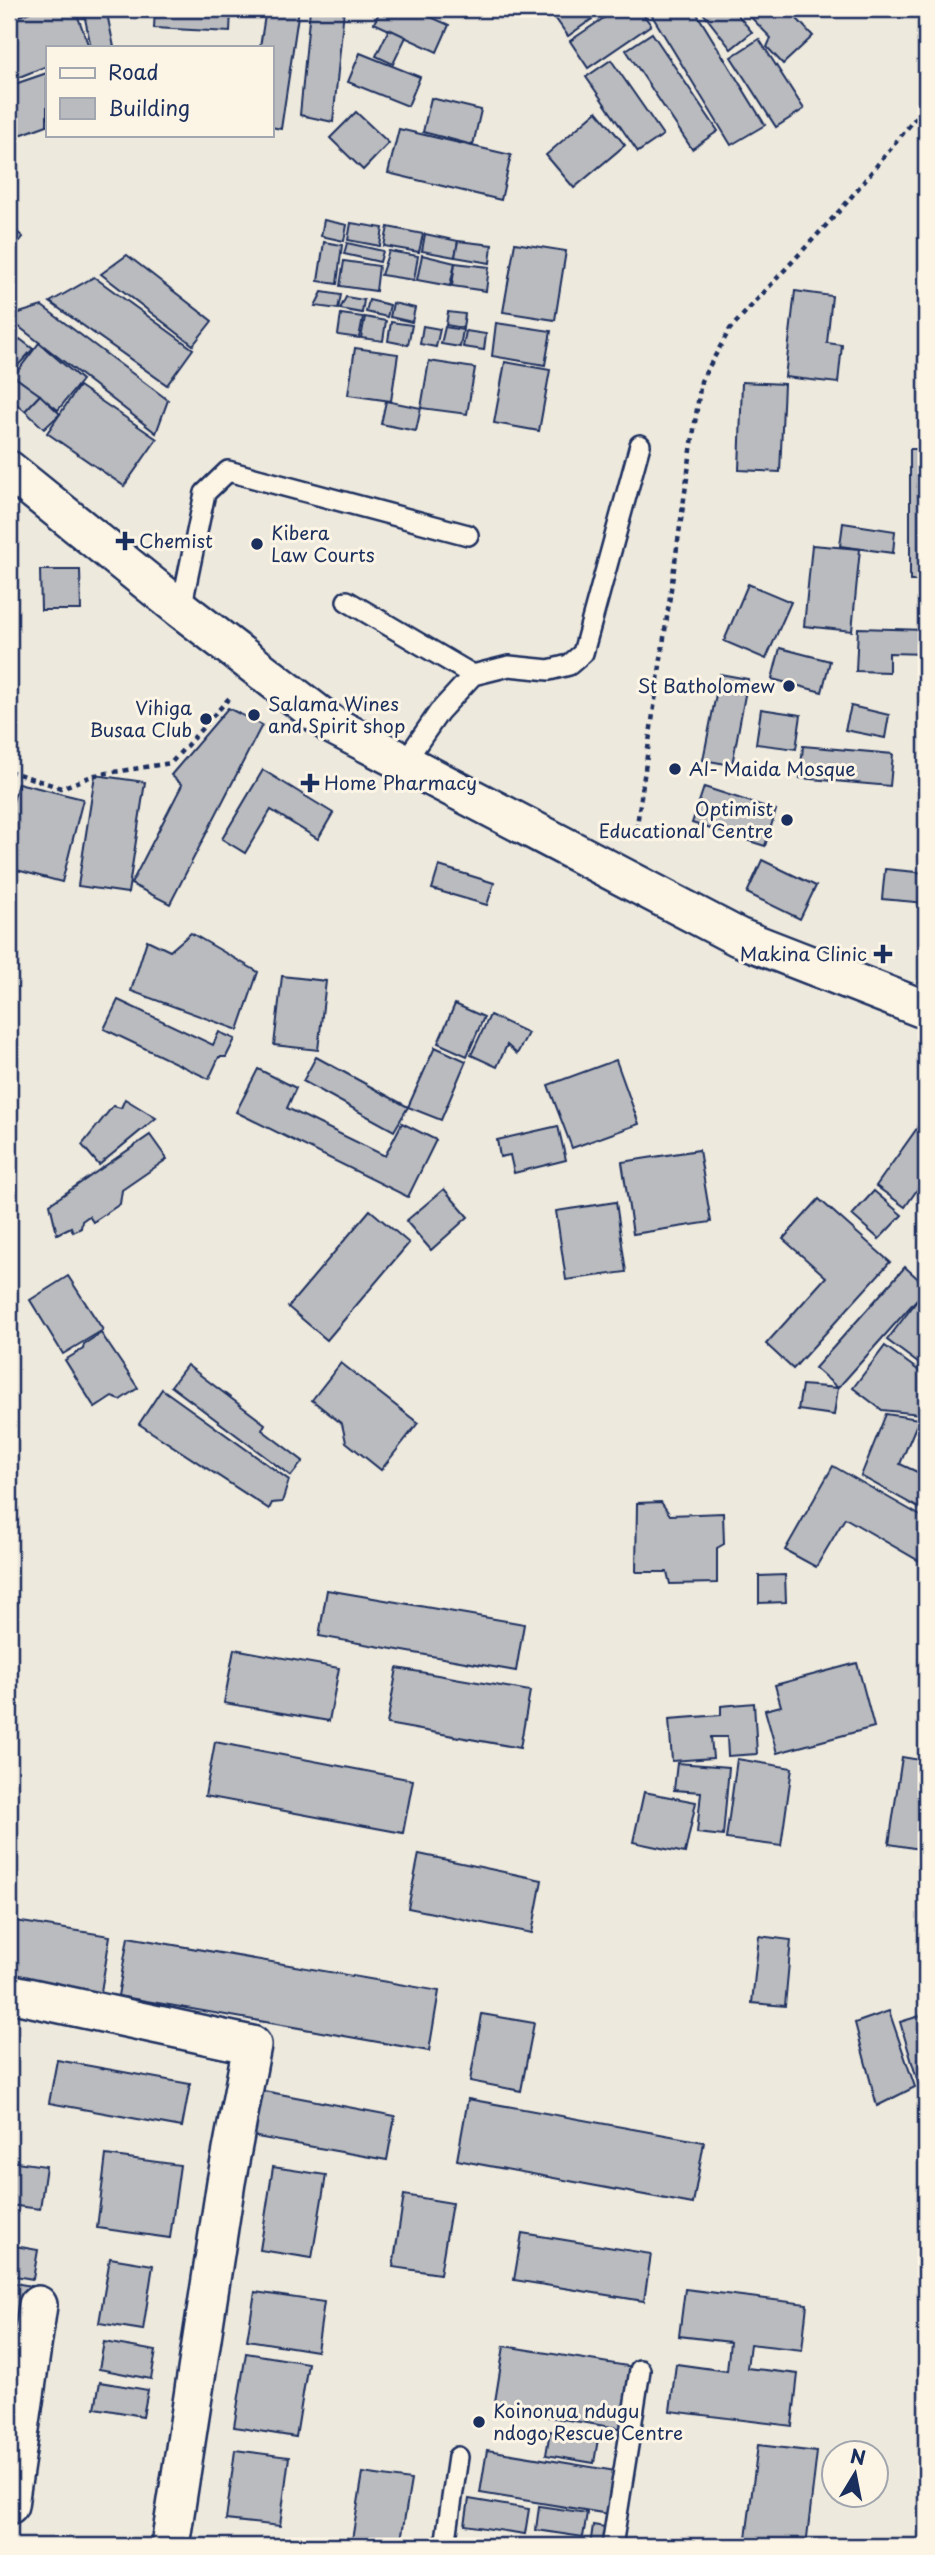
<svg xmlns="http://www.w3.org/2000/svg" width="935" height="2555" font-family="'Playpen Sans',sans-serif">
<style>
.building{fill:#babbbe;stroke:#1b2f5e;stroke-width:2}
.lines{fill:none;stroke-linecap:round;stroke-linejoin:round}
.service-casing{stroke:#1b2f5e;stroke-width:24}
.minor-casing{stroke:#1b2f5e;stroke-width:42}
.path{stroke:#1b2f5e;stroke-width:4.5;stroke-dasharray:5 5;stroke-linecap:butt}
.service{stroke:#fcf5e5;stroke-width:19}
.minor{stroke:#fcf5e5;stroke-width:37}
.poi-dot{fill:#1b2f5e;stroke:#fcf5e5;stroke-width:2.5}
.labels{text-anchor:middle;stroke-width:6;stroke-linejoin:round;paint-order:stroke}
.poi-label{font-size:19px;fill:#1b2f5e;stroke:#fcf5e5;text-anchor:start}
</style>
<rect width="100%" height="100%" fill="#eee9dd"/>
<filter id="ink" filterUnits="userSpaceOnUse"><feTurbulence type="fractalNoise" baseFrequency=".0143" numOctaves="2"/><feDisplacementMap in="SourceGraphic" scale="14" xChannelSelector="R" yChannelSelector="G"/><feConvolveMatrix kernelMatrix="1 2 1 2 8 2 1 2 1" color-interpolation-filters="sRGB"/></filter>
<g filter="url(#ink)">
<g class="building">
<path d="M38 9H75L89 47H47V66L9 81V20Z"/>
<path d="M83 9H106L114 47H91Z"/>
<path d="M155 9H231L230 32 154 28Z"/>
<path d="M266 9H299L281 129 271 127V47H260Z"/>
<path d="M310 9H344L333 122 300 115Z"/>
<path d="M381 9H413L449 25 437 52 374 23Z"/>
<path d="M549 9H606L568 36Z"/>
<path d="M617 9H639L651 25 588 68 570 41Z"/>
<path d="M648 9H694L765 125 731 145Z"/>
<path d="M700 9H733L752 32 731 49Z"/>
<path d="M743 9H788L813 36 783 64 767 47 771 38Z"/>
<path d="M389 29 406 37 393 64 376 56Z"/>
<path d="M652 33 718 131 692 149 626 50Z"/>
<path d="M759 39 804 109 776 127 731 57Z"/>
<path d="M360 53 420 77 408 106 348 82Z"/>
<path d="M611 60 663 135 638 152 586 77Z"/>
<path d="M47 73V125L9 139V86Z"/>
<path d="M431 98 481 110 473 145 423 132Z"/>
<path d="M597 111 625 145 574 188 546 155Z"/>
<path d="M356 112 389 143 363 170 330 138Z"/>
<path d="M399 129 511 155 501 200 388 173Z"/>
<path d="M324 220 347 225 344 241 321 236Z"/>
<path d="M351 223 383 228 380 246 348 240Z"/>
<path d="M9 225 23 237 9 254Z"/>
<path d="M388 227 423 234 419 252 384 246Z"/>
<path d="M425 234 458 241 455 257 422 251Z"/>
<path d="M458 241 492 245 490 263 455 257Z"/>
<path d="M324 242 342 245 337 284 318 281Z"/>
<path d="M347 243 383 251 380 262 344 254Z"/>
<path d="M515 243 566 251 555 320 503 312Z"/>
<path d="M389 251 418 256 414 280 381 275Z"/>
<path d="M127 255 212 321 193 345 101 274Z"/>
<path d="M422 255 455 263 450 286 417 280Z"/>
<path d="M344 261 379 266 376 291 340 286Z"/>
<path d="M455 263 489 267 486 291 452 286Z"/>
<path d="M94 277 193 349 167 385 50 302Z"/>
<path d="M795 291 832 296 827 343 842 345 838 383 785 377Z"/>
<path d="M322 292 341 295 338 309 315 306Z"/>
<path d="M346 297 364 300 362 313 340 309Z"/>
<path d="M369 300 390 305 387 317 366 312Z"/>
<path d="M393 303 415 308 412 322 390 317Z"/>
<path d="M42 306 168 400 156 433 9 319V316Z"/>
<path d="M448 312 465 314 463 328 446 325Z"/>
<path d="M341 314 363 317 359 338 338 335Z"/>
<path d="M365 317 386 321 383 341 361 338Z"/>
<path d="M391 322 412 325 408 345 388 341Z"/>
<path d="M496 323 551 331 545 365 492 356Z"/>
<path d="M423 326 440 329 436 347 420 344Z"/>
<path d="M445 327 463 330 460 347 441 344Z"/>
<path d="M466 331 486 334 484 350 463 347Z"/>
<path d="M20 339 33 349 13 371 9 367V350Z"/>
<path d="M39 343 82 380 58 410 14 376Z"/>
<path d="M355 348 398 354 391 401 348 395Z"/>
<path d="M429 361 475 368 467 414 421 408Z"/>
<path d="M505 362 550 370 539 431 494 423Z"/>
<path d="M16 378 40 395 25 411 9 398V385Z"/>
<path d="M742 382 784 384 780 472 739 470Z"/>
<path d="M79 386 157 439 124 486 47 433Z"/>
<path d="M40 395 60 414 44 429 25 411Z"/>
<path d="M386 401 421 408 416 431 381 424Z"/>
<rect x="910" y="449" width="16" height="132"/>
<path d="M843 523 895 531 893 553 840 546Z"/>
<path d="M812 545 860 549 852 631 804 626Z"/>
<path d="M40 570H80L81 610H41Z"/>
<path d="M748 584 791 602 766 659 724 641Z"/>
<path d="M858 628 926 630V654L889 653V672L856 671Z"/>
<path d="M780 648 830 661 822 692 772 679Z"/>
<path d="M720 674 748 679 732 765 703 760Z"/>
<path d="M851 706 889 715 885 738 845 730Z"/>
<path d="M228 708 262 725 170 904 131 884 182 785 171 775Z"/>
<path d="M761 709 801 715 796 749 756 744Z"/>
<path d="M803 746 893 754 890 786 800 778Z"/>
<path d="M263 770 333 813 318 839 271 810 245 853 222 839Z"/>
<path d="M95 775 145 782 128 893 78 886Z"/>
<path d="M18 783 83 799 62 882 9 868V817Z"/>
<path d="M704 787 776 810 765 846 692 823Z"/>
<path d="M762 860 816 886 800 919 747 893Z"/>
<path d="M439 866 494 883 487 905 432 889Z"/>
<path d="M885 869 926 873V903L882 899Z"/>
<path d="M191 933 258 972 238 1030 131 991 147 940 170 951Z"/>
<path d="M282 976 326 981 318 1050 274 1045Z"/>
<path d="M118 1000 213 1045 219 1032 235 1039 226 1057H219L209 1079 104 1029Z"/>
<path d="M455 1004 484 1017 467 1056 438 1043Z"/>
<path d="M490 1015 528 1033 517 1054 507 1045 497 1067 471 1055Z"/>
<path d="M435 1047 466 1061 441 1120 408 1107Z"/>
<path d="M316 1057 408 1107 394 1131 303 1081Z"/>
<path d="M616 1060 639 1124 572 1148 548 1085Z"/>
<path d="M258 1069 296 1088 287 1108 385 1156 402 1123 436 1140 408 1197 236 1112Z"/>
<path d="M125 1099 156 1118 99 1165 82 1145 113 1106 121 1108Z"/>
<path d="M558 1126 566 1160 514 1173 510 1155 500 1157 497 1140Z"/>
<path d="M918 1127 926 1133V1177L905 1207 876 1186Z"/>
<path d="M150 1135 167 1159 122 1190 120 1204 93 1222 89 1216 82 1221 81 1228 73 1232 71 1227 57 1234 50 1204Z"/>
<path d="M699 1150 711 1222 633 1234 622 1162Z"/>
<path d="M444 1189 468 1217 431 1250 406 1221Z"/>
<path d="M874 1191 902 1215 879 1239 852 1215Z"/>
<path d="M819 1199 890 1262 793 1369 766 1344 826 1277 783 1239Z"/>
<path d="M616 1202 626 1272 566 1280 556 1211Z"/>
<path d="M370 1210 409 1243 327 1340 288 1307Z"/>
<path d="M905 1267 926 1286V1289L838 1388 815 1368Z"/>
<path d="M68 1276 103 1330 63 1354 30 1300Z"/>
<path d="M926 1289V1369L887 1340Z"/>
<path d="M101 1333 138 1388 120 1400 112 1397 95 1408 65 1360 83 1349 84 1344Z"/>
<path d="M885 1346 926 1376V1405L920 1414 882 1410 853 1388Z"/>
<path d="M341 1363 418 1423 381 1470 346 1442 342 1424 312 1400Z"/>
<path d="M187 1365 265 1424 262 1430 303 1461 291 1476 171 1386Z"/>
<path d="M802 1385 838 1388 834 1415 798 1410Z"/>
<path d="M162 1389 289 1480 282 1502 272 1503 269 1509 139 1424Z"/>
<path d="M886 1414 919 1419 900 1464 926 1476V1512L861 1476Z"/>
<path d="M833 1466 926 1519V1553L921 1562 845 1518 816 1567 785 1550Z"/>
<path d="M661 1502 670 1515 723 1513 724 1544 717 1548V1583L670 1584 667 1572H636L637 1503Z"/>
<path d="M785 1575 786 1602 759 1603V1576Z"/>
<path d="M327 1590 524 1624 516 1671 319 1636Z"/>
<path d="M234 1649 339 1668 329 1721 224 1703Z"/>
<path d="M857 1663 874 1727 777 1753 765 1710 781 1706 775 1685Z"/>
<path d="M397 1668 530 1691 520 1748 387 1724Z"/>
<path d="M754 1703 757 1754 728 1756 727 1737H711L713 1758 672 1761 669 1719 721 1715V1706Z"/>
<path d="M215 1742 413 1780 403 1833 205 1796Z"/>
<path d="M902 1757 926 1761V1850L889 1844Z"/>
<path d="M737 1759 792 1768 781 1846 726 1839Z"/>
<path d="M677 1763 729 1767 723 1836 697 1833 701 1792 674 1790Z"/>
<path d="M644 1792 696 1802 685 1853 633 1842Z"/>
<path d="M419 1854 542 1880 532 1933 408 1908Z"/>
<path d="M9 1920 110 1936 100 1998 9 1984Z"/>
<path d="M759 1936 791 1940 785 2006 752 2003Z"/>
<path d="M128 1937 439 1991 429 2051 118 1996Z"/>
<path d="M889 2011 915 2087 877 2106 855 2023Z"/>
<path d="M482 2014 534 2023 521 2091 470 2081Z"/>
<path d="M926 2014V2094L922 2096 900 2022Z"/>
<path d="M57 2060 190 2084 182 2127 49 2103Z"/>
<path d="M259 2090 395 2116 387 2160 251 2136Z"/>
<path d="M468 2099 704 2142 693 2204 457 2160Z"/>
<path d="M106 2155 180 2165 170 2238 97 2228Z"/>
<path d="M9 2161 46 2166 40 2209 9 2205Z"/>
<path d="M273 2167 326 2175 312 2258 260 2250Z"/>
<path d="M404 2195 452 2203 440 2274 393 2267Z"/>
<path d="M522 2233 651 2254 644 2301 514 2280Z"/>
<path d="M9 2245 38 2250 33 2279 9 2275Z"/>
<path d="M110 2258 153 2265 143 2330 99 2323Z"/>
<path d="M9 2282 37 2287 29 2327 9 2323Z"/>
<path d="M685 2289 807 2304 802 2350 750 2344 747 2368 798 2374 792 2426 670 2411 676 2364 727 2371 730 2342 679 2336Z"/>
<path d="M255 2292 324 2302 317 2351 247 2340Z"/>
<path d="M104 2342 156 2351 151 2379 99 2369Z"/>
<path d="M504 2346 640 2368 630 2430 494 2408Z"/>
<path d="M246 2353 308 2363 296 2437 234 2427Z"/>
<path d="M100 2382 148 2390 143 2416 95 2408Z"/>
<path d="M550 2431 598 2439 594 2463 546 2455Z"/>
<path d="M758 2445 817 2452 806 2546H745Z"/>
<path d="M235 2450 289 2457 280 2526 226 2520Z"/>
<path d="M487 2450 616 2471 609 2514 480 2493Z"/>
<path d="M363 2473 411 2480 400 2546H351Z"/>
<path d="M469 2499 529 2509 525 2534 465 2525Z"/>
<path d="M539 2506 587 2513 583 2537 536 2530Z"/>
<path d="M593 2525 611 2528 609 2546H590Z"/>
</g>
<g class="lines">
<g class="service-casing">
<g id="service">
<path d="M347 601 473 675"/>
<path d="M181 609 205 493 228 471 468 535"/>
<path d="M404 763 439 712 473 675 509 666 549 670 569 665 583 653 640 445"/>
<path d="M445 2546 458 2457"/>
<path d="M612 2546 640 2370"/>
</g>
</g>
<g class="minor-casing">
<g id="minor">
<path d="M9 470 181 609 332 725 738 937 926 1010"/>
<path d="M9 1993 252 2045 226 2182 170 2546"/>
<path d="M9 2505 38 2305"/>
</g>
</g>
<g class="path">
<path d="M9 771 61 788 95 775 171 763 231 696"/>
<path d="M635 839 701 381 730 329 843 207 923 109 926 100"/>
</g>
<use href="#service" class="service"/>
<use href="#minor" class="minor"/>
</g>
</g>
<g class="poi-dot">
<path d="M121.5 530.5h7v7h7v7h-7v7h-7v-7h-7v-7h7z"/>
<circle cx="257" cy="544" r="7"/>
<circle cx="789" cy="686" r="7"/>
<circle cx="254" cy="715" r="7"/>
<circle cx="206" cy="719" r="7"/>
<circle cx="675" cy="769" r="7"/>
<path d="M306.5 772.5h7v7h7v7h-7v7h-7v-7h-7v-7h7z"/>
<circle cx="787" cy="820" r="7"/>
<path d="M879.5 943.5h7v7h7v7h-7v7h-7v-7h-7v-7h7z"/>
<circle cx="479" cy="2422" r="7"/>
</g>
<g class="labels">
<g class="poi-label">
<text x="271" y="540">Kibera<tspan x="271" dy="22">Law Courts</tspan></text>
<text x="139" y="548">Chemist</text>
<text x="775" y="693" text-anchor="end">St Batholomew</text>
<text x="268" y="711">Salama Wines<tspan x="268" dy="22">and Spirit shop</tspan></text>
<text x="192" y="715" text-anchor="end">Vihiga<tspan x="192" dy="22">Busaa Club</tspan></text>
<text x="689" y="776">Al- Maida Mosque</text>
<text x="324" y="790">Home Pharmacy</text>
<text x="773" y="816" text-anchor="end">Optimist<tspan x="773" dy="22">Educational Centre</tspan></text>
<text x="867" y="961" text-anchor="end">Makina Clinic</text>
<text x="493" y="2418">Koinonua ndugu<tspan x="493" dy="22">ndogo Rescue Centre</tspan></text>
</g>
</g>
<rect width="935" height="2555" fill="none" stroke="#fcf5e5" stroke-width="35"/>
<rect x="18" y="18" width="900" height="2520" fill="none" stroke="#1b2f5e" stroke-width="2.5" filter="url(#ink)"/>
<rect x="46" y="46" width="228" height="91" fill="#fcf5e5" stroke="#a2a6af" stroke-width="2"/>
<rect x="60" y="68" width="35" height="10" fill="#fcf5e5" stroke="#a2a6af" stroke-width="2"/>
<text x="108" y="80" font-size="21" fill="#1b2f5e">Road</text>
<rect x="60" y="98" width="35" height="21" fill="#babbbe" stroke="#a2a6af" stroke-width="2"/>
<text x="108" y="116" font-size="21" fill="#1b2f5e">Building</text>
<g transform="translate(855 2474) rotate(10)"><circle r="33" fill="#fcf5e5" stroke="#a2a6af" stroke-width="2"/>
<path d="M0-5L12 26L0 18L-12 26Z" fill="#1b2f5e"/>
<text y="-10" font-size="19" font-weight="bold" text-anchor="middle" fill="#1b2f5e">N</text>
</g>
</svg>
